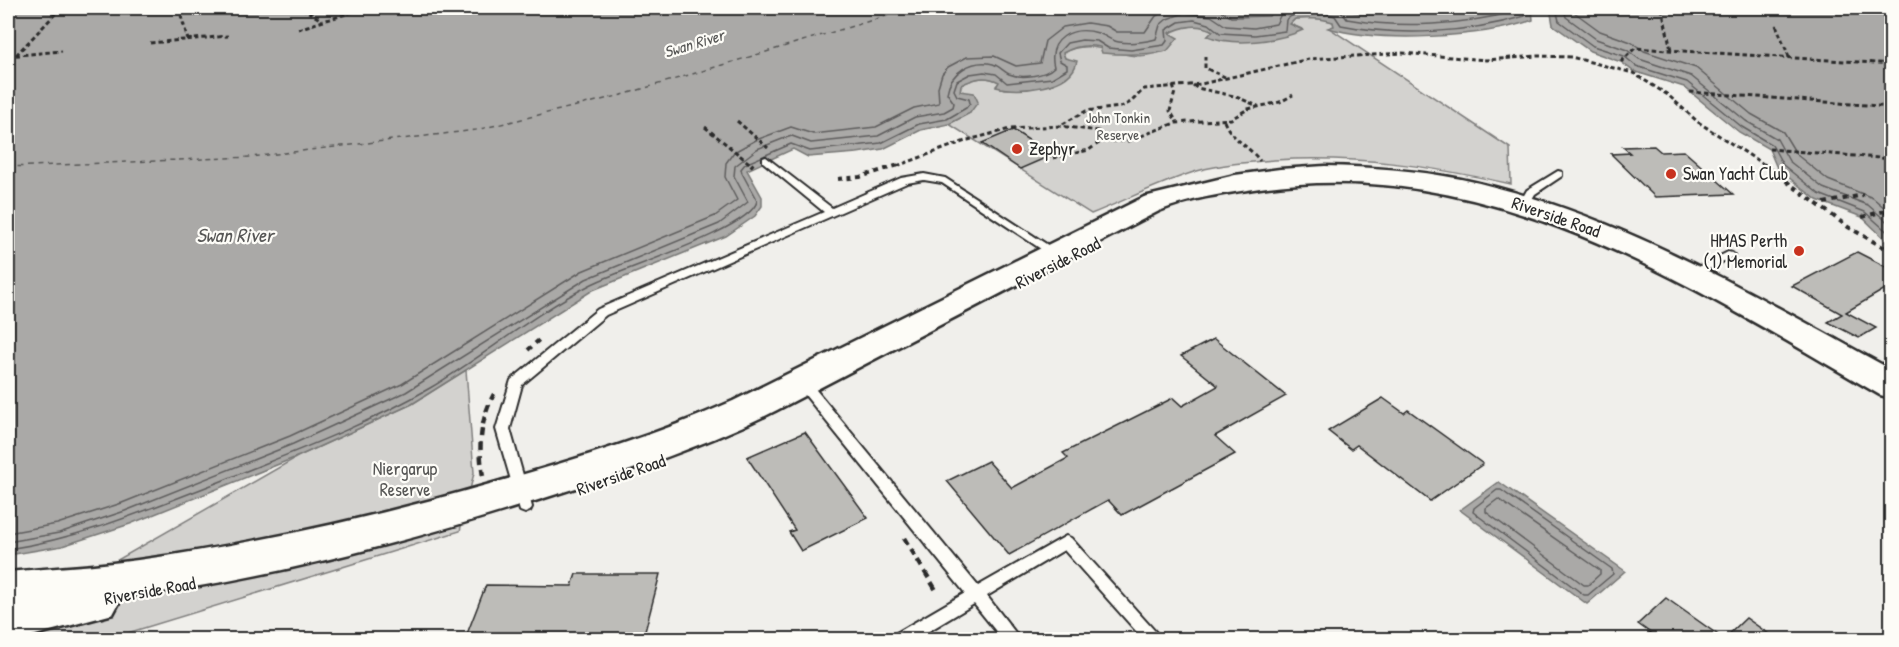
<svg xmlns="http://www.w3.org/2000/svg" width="1899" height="647" font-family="'Patrick Hand',sans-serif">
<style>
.green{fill:#d3d2cf;stroke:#7f7e7d;stroke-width:1.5}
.water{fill:#aaa9a7;stroke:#777775;stroke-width:1.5}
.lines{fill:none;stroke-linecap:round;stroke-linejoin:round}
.shore{stroke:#5e5d5d;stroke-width:1.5}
.ferry{stroke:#575756;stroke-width:1.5;stroke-dasharray:5 4.5;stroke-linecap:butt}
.building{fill:#bdbcb8;stroke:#2b2b2b;stroke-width:1.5}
.lane-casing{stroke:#2b2b2b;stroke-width:4}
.secondary-casing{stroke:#2b2b2b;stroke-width:5}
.path-far2{stroke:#2b2b2b;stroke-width:3;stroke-dasharray:4.5 3;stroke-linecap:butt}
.path-far1{stroke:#2b2b2b;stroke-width:4;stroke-dasharray:5 4.5;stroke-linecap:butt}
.path{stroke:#2b2b2b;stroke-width:4.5;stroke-dasharray:8 5;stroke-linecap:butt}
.lane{fill:#fdfcf7;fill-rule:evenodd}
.secondary{fill:#fdfcf7;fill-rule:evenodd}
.poi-dot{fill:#c8321e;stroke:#fdfcf7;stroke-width:2}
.labels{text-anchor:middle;stroke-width:4.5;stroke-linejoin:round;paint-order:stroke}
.far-park-label{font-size:15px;fill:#555554;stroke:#fdfcf7}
.far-water-label{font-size:16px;font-style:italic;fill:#575756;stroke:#fdfcf7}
.poi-label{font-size:18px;fill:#2b2b2b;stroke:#fdfcf7;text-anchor:start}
.street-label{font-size:18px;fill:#2b2b2b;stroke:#fdfcf7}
.park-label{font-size:18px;fill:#555554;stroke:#fdfcf7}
.water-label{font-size:20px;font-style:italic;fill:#575756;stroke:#fdfcf7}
</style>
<rect width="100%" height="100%" fill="#f0efeb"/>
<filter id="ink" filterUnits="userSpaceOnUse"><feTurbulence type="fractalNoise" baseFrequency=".0167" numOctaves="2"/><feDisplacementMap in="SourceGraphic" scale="12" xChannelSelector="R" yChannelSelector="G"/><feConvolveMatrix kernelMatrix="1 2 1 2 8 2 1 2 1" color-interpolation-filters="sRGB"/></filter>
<g filter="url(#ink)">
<g class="green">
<path d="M1321 18 1333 22 1334 26 1329 28 1510 148 1511 184C1429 166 1359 155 1274 160 1249 162 1222 164 1197 171 1161 182 1126 200 1091 214L949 124 970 113 960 92 961 85C975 78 985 75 1000 82L996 86 1004 89H1025L1054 84 1065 58 1063 53C1087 40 1104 51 1129 55 1141 58 1155 53 1167 51L1169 34C1182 26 1200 23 1213 31L1208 36 1302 29 1290 24 1295 19Z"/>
<path d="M466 370 474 473 460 531 108 639 8 640V600L81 581 299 456 412 404Z"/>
</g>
<g class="water">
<path d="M8 8H1532L1533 20C1481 38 1381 43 1328 28L1334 26 1333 22C1320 18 1309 18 1295 19L1290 24 1303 30C1279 41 1233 47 1208 36L1213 31C1200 23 1182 26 1169 33L1178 38 1167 51C1145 55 1125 55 1102 53L1100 47C1086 44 1075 46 1063 53L1065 58 1077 61C1072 89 1018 93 996 87L999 82C985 75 975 78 961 85L960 91 974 93 978 102 970 113 949 124 921 130 883 149 857 153 808 157 793 149 747 170 762 197V206L755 216 726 236 593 290 412 404 299 456 130 524 62 546 8 555Z"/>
<path d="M1550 8H1891V245L1862 217 1817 200 1777 168 1769 149 1739 132 1684 87 1633 71 1621 62 1590 51 1553 25Z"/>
<path d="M1499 482 1625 571 1587 604 1460 510Z"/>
</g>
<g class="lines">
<g class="shore">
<path d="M1217 8 1231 17 1269 16 1275 8"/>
<path d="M1333 8 1341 11 1347 19C1401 29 1464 25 1517 11L1518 8"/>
<path d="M1350 8 1354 12 1371 14 1490 8"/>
<path d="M1556 8 1559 21 1593 46 1624 56 1636 66 1687 82 1742 127 1772 145 1783 165 1819 194 1865 212 1892 236"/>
<path d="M1564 8 1566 17 1596 39 1627 50 1639 59 1691 76 1746 121 1777 139 1789 161 1823 188 1868 205 1892 226"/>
<path d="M1573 8 1574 12 1600 31 1631 42 1644 51 1696 68 1751 114 1783 132 1797 155 1828 180 1873 198 1892 214"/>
<path d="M1497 490H1501L1612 569 1613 574 1588 595H1584L1473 512 1474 508Z"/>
<path d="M1498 499 1600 570V574L1588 585H1584L1486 512V508Z"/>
<path d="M8 533 57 524 122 503 290 436 402 384 582 271 715 216 737 200 725 177 726 163 734 152 756 140 791 127 813 134 876 127 914 108 939 103 938 87 942 74 948 67 967 57 994 56 1016 66 1040 63 1045 41 1063 27 1087 23 1107 26 1117 32H1145L1156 16 1170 8"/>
<path d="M8 542 59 533 125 511 293 444 406 392 586 279 719 224 748 202 734 176 735 166 757 149 785 138 792 136 811 143 878 136 915 117 944 112 953 107 954 103 947 93C950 72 972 59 993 64 999 66 1003 71 1009 74 1021 79 1045 76 1054 67 1047 39 1072 25 1098 33 1105 35 1111 41 1119 42 1131 44 1144 42 1156 39L1160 25 1167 19 1184 13 1211 16 1226 26 1254 28 1276 24 1281 14 1288 8"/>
<path d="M8 549C82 538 149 509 219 482 290 453 363 427 430 388 484 356 533 314 590 285 618 270 752 229 757 201L742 173 741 169 745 164 791 144 810 151 881 143 919 124 947 119 966 108 970 103 969 99 957 96 954 90 957 81 970 74 984 72 996 74 1007 83 1052 78 1067 69V65L1060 61 1058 53 1067 43 1082 40 1097 41 1108 48 1131 50 1164 45 1167 41 1166 30 1179 22 1194 20 1209 24 1220 33 1255 35 1285 31 1286 20C1300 8 1318 11 1335 16L1341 25C1400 37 1468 33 1525 16L1526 8"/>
</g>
<path class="ferry" d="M8 167 251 157 476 130 622 95 913 8"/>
</g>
<g class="building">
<path d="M1013 130 1052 155 1020 169 982 143Z"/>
<path d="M1654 146 1661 152 1684 151 1733 194 1655 197 1611 154 1630 153 1623 147Z"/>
<path d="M1857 252 1892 270V285L1846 312 1876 328 1859 338 1828 322 1842 314 1792 286Z"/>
<path d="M1214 339 1286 396 1215 436 1235 454 1122 515 1108 500 1009 555 947 481 988 461 1012 488 1068 458 1063 453 1173 398 1182 406 1218 386 1181 356Z"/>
<path d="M1383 398 1404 413 1408 410 1483 464 1430 501 1357 445 1351 449 1328 431Z"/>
<path d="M805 432 868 518 801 551 789 532 795 530 747 457Z"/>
<path d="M576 574H660L643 639H465L486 585 572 586Z"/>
<path d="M1666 598 1724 639 1746 618 1776 639H1659L1638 624Z"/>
</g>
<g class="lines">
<g class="lane-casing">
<g id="lane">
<path d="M766 157 832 208 901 178 924 174 945 178 1063 255 1057 258 1053 257 942 183 924 180 907 183 606 315 522 385 510 429 532 507 530 511 525 513 520 511 496 429 511 380 598 309 824 212 763 162V158Z"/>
<path d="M1558 171 1562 172V176L1535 194 1528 206H1520L1519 204 1527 190Z"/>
<path d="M1728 252 1732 253 1734 255 1732 257 1695 276H1687L1685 274Z"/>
<path d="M802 378 807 379 978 586 1066 536 1071 538 1163 640H1144L1064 550 987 596 1021 640H1003L974 604 914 640H891L893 635 965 593 797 385 796 382 797 379Z"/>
</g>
</g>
<g class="secondary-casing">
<path id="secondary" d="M1325 166C1371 167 1416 170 1461 179 1617 212 1754 295 1892 370V398L1880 395C1687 284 1493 155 1260 188 1227 193 1190 198 1159 211L777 410C699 449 617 475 535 501 399 544 260 581 118 598L120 601 113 614 24 638 8 640V572C51 568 95 566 138 560 260 543 379 516 497 482 577 459 657 435 733 401L1144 197 1235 175 1280 169Z"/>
</g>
<g class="path-far2">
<path d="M179 8 188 40"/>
<path d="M302 8 323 21"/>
<path d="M1662 8 1671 50"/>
<path d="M1776 25 1790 59"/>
<path d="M298 29 362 9"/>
<path d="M150 43 228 36"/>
<path d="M16 55 61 8"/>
<path d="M8 56 62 51"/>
<path d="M1205 56V68L1225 77"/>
<path d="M1621 62 1635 48 1892 64"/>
<path d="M1193 85 1197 88 1234 96 1258 106"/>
<path d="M1173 86 1175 92 1170 111 1177 122"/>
<path d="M1690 92 1892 107"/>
<path d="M737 121 768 148"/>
<path d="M1224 121C1231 139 1249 146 1260 161"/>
<path d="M705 127 753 166"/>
<path d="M1104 141H1128L1175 123 1231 119 1248 109 1280 102 1293 95"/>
<path d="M1769 149 1892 159"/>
<path d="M1053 158 1089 150 1106 138 1098 131 1060 126"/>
<path d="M897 166 968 140 1010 129 1059 126 1086 111 1121 107 1131 102 1144 89 1201 84 1309 59 1402 53 1486 60 1538 56 1571 57 1633 73 1668 95 1698 122 1766 166"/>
</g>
<g class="path-far1">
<path d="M751 164 753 166"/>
<path d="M1763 164 1848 227 1892 252"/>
<path d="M838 179 860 177 902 164"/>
<path d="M1824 203 1863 195"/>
<path d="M1862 217 1892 209"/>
<path d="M528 350 540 339"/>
</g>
<g class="path">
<path d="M483 476C478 447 480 420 494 394"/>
<path d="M904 538 936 590"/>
</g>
<use href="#lane" class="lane"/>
<use href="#secondary" class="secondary"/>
</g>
</g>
<g class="poi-dot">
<circle cx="1017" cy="149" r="6"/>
<circle cx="1671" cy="174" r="6"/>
<circle cx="1799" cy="251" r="6"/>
</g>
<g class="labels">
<g class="far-park-label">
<text x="1118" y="123">John Tonkin<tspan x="1118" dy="17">Reserve</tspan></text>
</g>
<g class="far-water-label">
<text transform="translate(694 43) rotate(-17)" y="6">Swan River</text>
</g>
<g class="poi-label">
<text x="1029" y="155">Zephyr</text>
<text x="1683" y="180">Swan Yacht Club</text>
<text x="1787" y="247" text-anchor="end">HMAS Perth<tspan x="1787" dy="21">(1) Memorial</tspan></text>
</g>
<g class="street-label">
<text transform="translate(1556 217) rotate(19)" y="6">Riverside Road</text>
<text transform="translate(1058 263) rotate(-27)" y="6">Riverside Road</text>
<text transform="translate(621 475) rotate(-19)" y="6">Riverside Road</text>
<text transform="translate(150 591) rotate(-10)" y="6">Riverside Road</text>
</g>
<g class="park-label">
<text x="405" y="475">Niergarup<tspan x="405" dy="21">Reserve</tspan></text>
</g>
<g class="water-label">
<text x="235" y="242">Swan River</text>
</g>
</g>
<rect width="1899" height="647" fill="none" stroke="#fdfcf7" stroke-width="30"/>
<rect x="15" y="15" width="1869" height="617" fill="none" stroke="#2b2b2b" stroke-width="2" filter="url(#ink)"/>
</svg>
